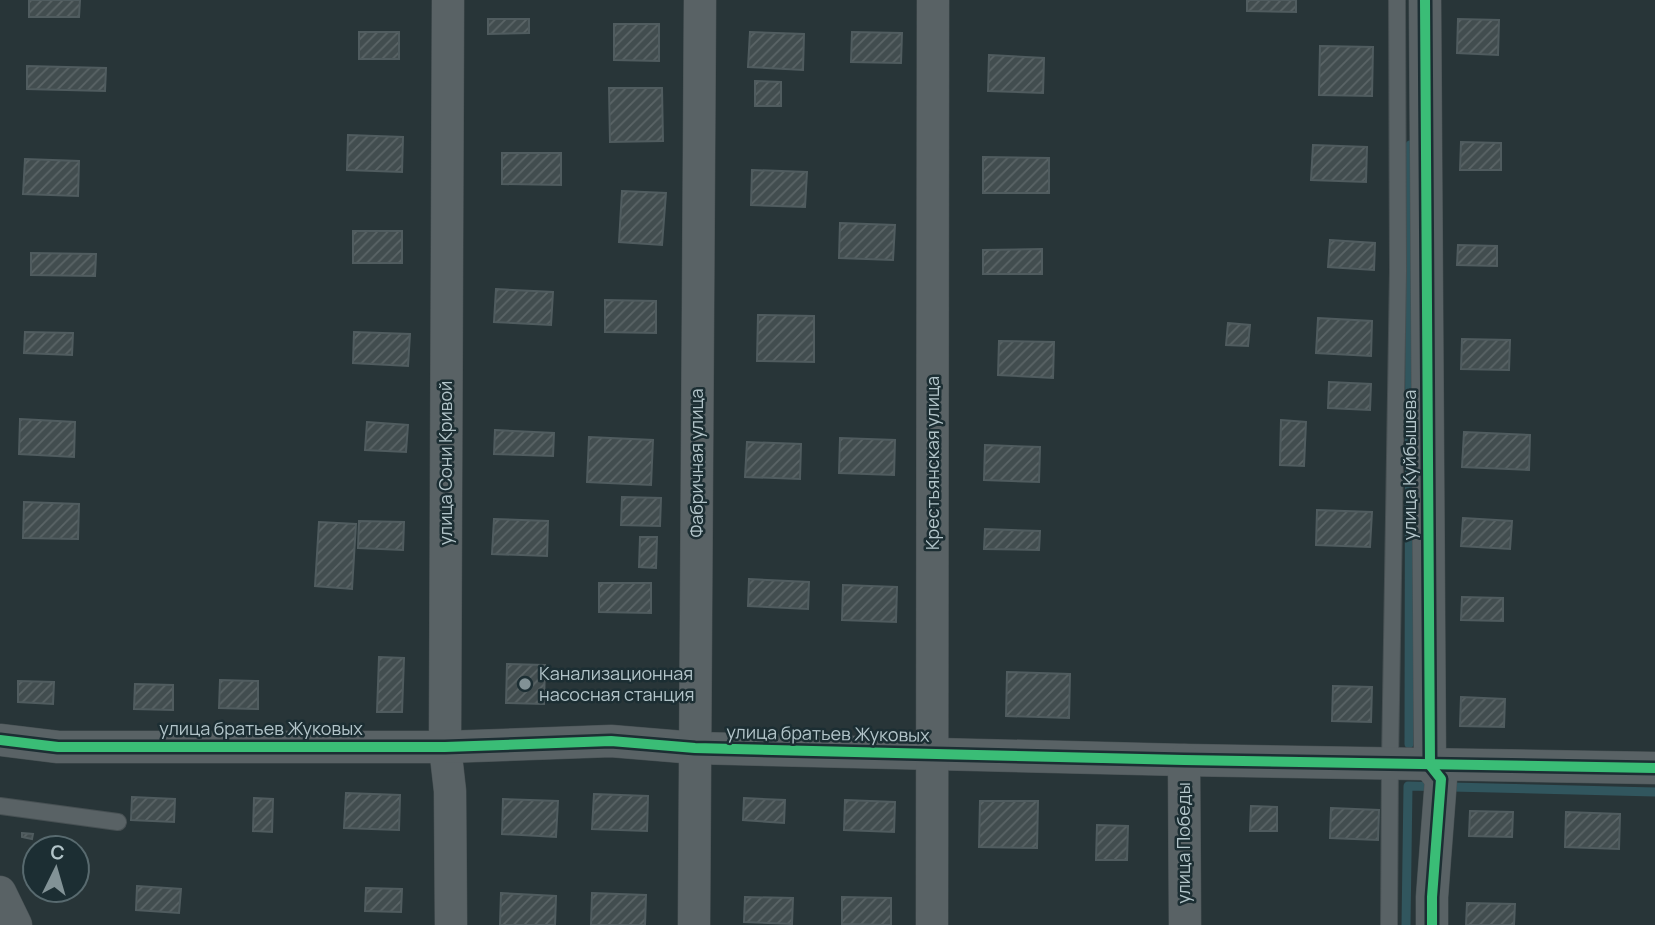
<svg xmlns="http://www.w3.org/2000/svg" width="1655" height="925" font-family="Manrope,sans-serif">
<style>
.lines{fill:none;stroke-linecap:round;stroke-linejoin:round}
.stream{stroke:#31565e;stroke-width:9}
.building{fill:url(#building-hatch);stroke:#505c5f;stroke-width:2}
.service-casing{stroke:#475053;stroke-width:18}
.minor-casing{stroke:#475053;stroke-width:33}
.service{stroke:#596265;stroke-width:16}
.minor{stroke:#596265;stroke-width:32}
.cycleway-casing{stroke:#1c2e33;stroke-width:15}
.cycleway{stroke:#3abd76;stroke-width:10}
.poi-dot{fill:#829296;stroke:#1c2e33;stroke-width:2.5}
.labels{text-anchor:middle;stroke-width:5;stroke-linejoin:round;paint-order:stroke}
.street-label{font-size:18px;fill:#b2c4c9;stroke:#1c2e33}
.poi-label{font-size:18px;fill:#b2c4c9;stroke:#1c2e33;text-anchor:start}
</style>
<defs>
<pattern id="building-hatch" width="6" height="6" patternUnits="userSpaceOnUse" patternTransform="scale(1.75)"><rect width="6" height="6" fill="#424d4f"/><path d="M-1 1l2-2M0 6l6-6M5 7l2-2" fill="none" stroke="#5b6567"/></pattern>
</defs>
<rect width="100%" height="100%" fill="#283538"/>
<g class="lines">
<g class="stream">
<path d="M1409 744 1410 145"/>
<path d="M1406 925 1408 786 1655 792"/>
</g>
</g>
<g class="building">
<path d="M29 0H80L79 17H29Z"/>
<path d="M1247 0H1296V12L1247 11Z"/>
<path d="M488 19H529V33L488 34Z"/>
<path d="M1458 19 1499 20 1498 55 1457 53Z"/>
<path d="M614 24H659V61L614 60Z"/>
<rect x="359" y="32" width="40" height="27"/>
<path d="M750 32 804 34 803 70 748 67Z"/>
<path d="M852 32 902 33 901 63 851 62Z"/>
<path d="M1320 46 1373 47 1372 96 1319 95Z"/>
<path d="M989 55 1044 58 1043 93 988 91Z"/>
<path d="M27 66 106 68 105 91 27 89Z"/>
<path d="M755 81 781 82V106H755Z"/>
<path d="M609 88H662L663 141 610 142Z"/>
<path d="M348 135 403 137 402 172 347 170Z"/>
<path d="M1461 142 1501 143V170H1460Z"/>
<path d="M1313 145 1367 147 1366 182 1311 180Z"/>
<path d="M502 153H561V185L502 184Z"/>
<path d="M983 157 1049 158V193H983Z"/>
<path d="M25 159 79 161 78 196 23 194Z"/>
<path d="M752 170 807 172 805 207 751 205Z"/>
<path d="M622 191 666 193 662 245 619 242Z"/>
<path d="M840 223 895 225 893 260 839 258Z"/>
<rect x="353" y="231" width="49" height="32"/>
<path d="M1330 240 1375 243 1374 270 1328 267Z"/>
<path d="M1458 245 1497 246V266L1457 265Z"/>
<path d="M1042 249V274H983V250Z"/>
<path d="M31 253 96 254 95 276 31 275Z"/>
<path d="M496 289 553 292 551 325 494 322Z"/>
<path d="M605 300 656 301V333L605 332Z"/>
<path d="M758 315 814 316V362L757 361Z"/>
<path d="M1318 318 1372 321 1371 356 1316 353Z"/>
<path d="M1228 323 1250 325 1248 346 1226 345Z"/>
<path d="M25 332 73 333 72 355 24 353Z"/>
<path d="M354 332 410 334 408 366 353 363Z"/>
<path d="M1462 339 1510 340 1509 370 1461 369Z"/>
<path d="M999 341 1054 342 1053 378 998 375Z"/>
<path d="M1329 382 1371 384 1370 410 1328 408Z"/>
<path d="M20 419 75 422 74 457 19 454Z"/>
<path d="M1281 420 1306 422 1304 466 1280 465Z"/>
<path d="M367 422 408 425 406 452 365 450Z"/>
<path d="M495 430 554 433 553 456 494 454Z"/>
<path d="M1464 432 1530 435 1529 470 1462 467Z"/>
<path d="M589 437 653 440 651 485 587 482Z"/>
<path d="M840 438 895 440 894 475 839 473Z"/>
<path d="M747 442 801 444 800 479 745 477Z"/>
<path d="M985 445 1040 447 1039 482 984 480Z"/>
<path d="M622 497 661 498 660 526 621 525Z"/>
<path d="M24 502 79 504 78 539 23 538Z"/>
<path d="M1317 510 1372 512 1370 547 1316 545Z"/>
<path d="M1463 518 1512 521 1510 549 1461 546Z"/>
<path d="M494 519 548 521 547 556 492 554Z"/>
<path d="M359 521 404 522 403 550 358 548Z"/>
<path d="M319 522 356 524 352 589 315 586Z"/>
<path d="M985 529 1040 531 1039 550 984 549Z"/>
<path d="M640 537H657L656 568 639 567Z"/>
<path d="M749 579 809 582 808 609 748 606Z"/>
<path d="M599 583H651V613L599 612Z"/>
<path d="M843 585 897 587 896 622 842 620Z"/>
<path d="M1462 597 1503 598V621L1461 620Z"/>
<path d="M379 657 404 658 402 712H377Z"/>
<path d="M507 664 545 665 544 704 506 703Z"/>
<path d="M1007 672 1070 674 1069 718 1006 716Z"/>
<path d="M220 680 258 681V709L219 708Z"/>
<path d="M18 681 54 682 53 704 18 702Z"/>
<path d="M135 684 173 685V710L134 709Z"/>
<path d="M1333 686 1372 687 1371 722 1332 721Z"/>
<path d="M1461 697 1505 699 1504 727 1460 726Z"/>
<path d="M346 793 400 795 399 830 344 828Z"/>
<path d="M594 794 648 796 647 831 592 829Z"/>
<path d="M132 797 175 799 174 822 131 820Z"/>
<path d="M254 798 273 799 272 832 253 831Z"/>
<path d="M744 798 785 800 784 823 743 820Z"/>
<path d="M503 799 558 801 556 837 502 834Z"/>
<path d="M845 800 895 802 894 832 844 830Z"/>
<path d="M980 801H1038L1037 848 979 847Z"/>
<path d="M1251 806 1277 807V831H1250Z"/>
<path d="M1331 808 1379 810 1378 840 1330 838Z"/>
<path d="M1470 811 1513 812 1512 837 1469 836Z"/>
<path d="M1566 812 1620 814 1619 849 1565 847Z"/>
<path d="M1097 825 1128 826 1127 860H1096Z"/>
<path d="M22 833 33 834 32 839 22 837Z"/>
<path d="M137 886 181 889 179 913 136 910Z"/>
<path d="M366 888 402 889 401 912 365 911Z"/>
<path d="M501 893 556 896 555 925H500Z"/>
<path d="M592 893 646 895 645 925H591Z"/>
<path d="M745 897 793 898 792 924 744 922Z"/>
<path d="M842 897 891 898V925L842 924Z"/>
<path d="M1467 903 1515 904 1514 925H1466Z"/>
</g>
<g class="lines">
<g class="service-casing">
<g id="service">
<path d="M0 806 118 822"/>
<path d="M1389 925 1390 763 1398 271 1397 0"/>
</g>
</g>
<g class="minor-casing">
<g id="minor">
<path d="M448 0 445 747 450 791 451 925"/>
<path d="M1425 0 1430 765 1441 779 1432 897V925"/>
<path d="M0 740 58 747H445L611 741 695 748 1184 760 1655 768"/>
<path d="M1184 760 1185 925"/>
<path d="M0 892 16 925"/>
<path d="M694 925 700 0"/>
<path d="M932 925 933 0"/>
</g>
</g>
<use href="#service" class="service"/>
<use href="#minor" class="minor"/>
<g class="cycleway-casing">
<g id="cycleway">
<path d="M1425 0 1430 765 1441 779 1432 897V925"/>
<path d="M0 740 58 747H445L611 741 695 748 1184 760 1655 768"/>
</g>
</g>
<use href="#cycleway" class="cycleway"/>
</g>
<circle class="poi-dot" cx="525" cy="684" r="7"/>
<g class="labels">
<g class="street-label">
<text transform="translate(446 463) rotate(-90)" y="6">улица Сони Кривой</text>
<text transform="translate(697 463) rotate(-90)" y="6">Фабричная улица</text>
<text transform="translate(933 463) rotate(-90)" y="6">Крестьянская улица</text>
<text transform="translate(1410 465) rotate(-90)" y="6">улица Куйбышева</text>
<text x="261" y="735">улица братьев Жуковых</text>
<text transform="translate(828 734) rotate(1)" y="6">улица братьев Жуковых</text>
<text transform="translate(1184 843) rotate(-90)" y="6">улица Победы</text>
</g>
<g class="poi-label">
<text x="539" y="680">Канализационная<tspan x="539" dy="21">насосная станция</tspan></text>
</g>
</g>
<g transform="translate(56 869) rotate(5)"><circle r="33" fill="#1c2e33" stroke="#586a6f" stroke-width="2"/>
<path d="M0-5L12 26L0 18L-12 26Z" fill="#829296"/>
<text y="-10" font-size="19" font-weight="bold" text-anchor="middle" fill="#b2c4c9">С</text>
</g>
</svg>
